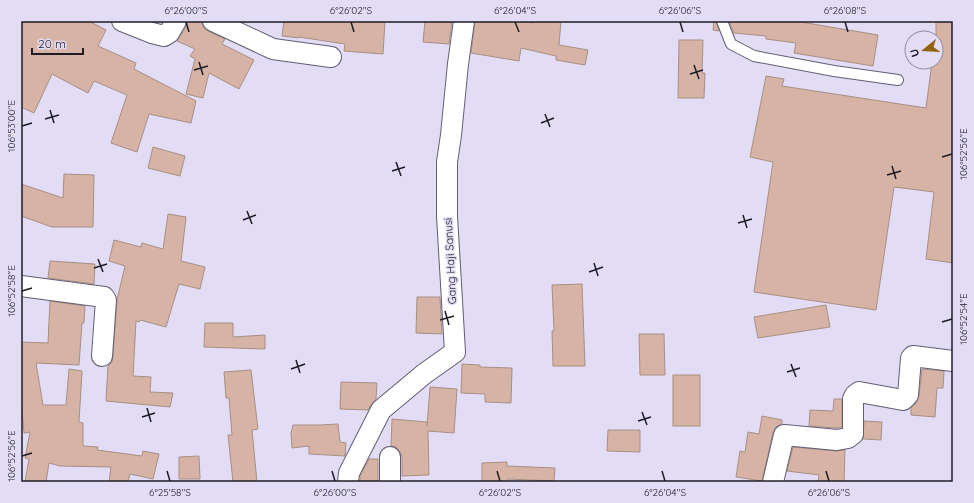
<svg xmlns="http://www.w3.org/2000/svg" width="974" height="503" font-family="Quicksand,sans-serif">
<style>
.building{fill:#d6b3a4;stroke:#a88f85}
.lines{fill:none;stroke-linecap:round;stroke-linejoin:round}
.service-casing{stroke:#635e73;stroke-width:12}
.minor-casing{stroke:#635e73;stroke-width:22}
.service{stroke:#fff;stroke-width:10}
.minor{stroke:#fff;stroke-width:20}
.ticks{fill:none;stroke:#1e1c25;stroke-width:1.5}
.labels{text-anchor:middle;stroke-width:3;stroke-linejoin:round;paint-order:stroke}
.street-label{font-size:11px;fill:#1e1c25;stroke:#e2dcf5}
.neatline{fill:none;stroke:#1e1c25;stroke-width:1.5}
.ticks-label{font-size:10px;text-anchor:middle;fill:#1e1c25}
</style>
<rect width="100%" height="100%" fill="#e2dcf5"/>
<g class="building">
<path d="M21 21H89L106 30 98 46 136 63 134 69 196 101 191 123 149 114 137 152 111 143 127 95 94 81 88 93 52 74 34 113 21 107Z"/>
<path d="M187 21H202L203 27 208 31 225 39 222 44 254 60 239 89 209 73 203 98 186 94 195 59 190 56 195 49 177 41 186 27Z"/>
<path d="M284 21H385L383 54 344 51 345 44 299 37V38L282 36Z"/>
<path d="M425 21H452L449 44 423 42Z"/>
<path d="M475 21H520L534 23V21H561L559 45 588 50 585 65 556 60V56L521 48 519 61 471 53Z"/>
<path d="M714 21H716L719 31 713 30Z"/>
<path d="M729 21H795L878 35 873 66 794 53 796 43 766 39V36L734 33Z"/>
<path d="M936 21H953V263L926 259 934 192 894 187 876 310 754 292 773 162 750 157 766 76 784 79 782 86 926 108 932 62H936Z"/>
<path d="M679 40H703L702 73H705L704 98H678Z"/>
<path d="M153 147 185 156 180 176 148 168Z"/>
<path d="M64 174 94 175 93 227H52L21 216V184L63 198Z"/>
<path d="M168 214 186 217 181 261 205 267 200 289 179 284 166 327 140 320 139 322 136 321 133 376 151 377 150 392 173 393 170 407 106 401 108 366 112 362 113 357 117 300 125 266 109 261 114 240 141 247 142 243 163 249Z"/>
<path d="M50 261 95 264 94 284 48 278Z"/>
<path d="M582 284 585 366H553L552 331H554L552 285Z"/>
<path d="M417 297H440L442 334 416 333Z"/>
<path d="M50 301 85 306 84 323H82L79 365 36 363 43 405H66L69 369 82 371 79 422 83 423V446L98 447 97 450 142 456 143 451 159 454 153 479 130 474 128 482H109L111 467 60 466 49 463 46 482H25L29 459 25 458 30 432 24 433 21 399V342L48 343Z"/>
<path d="M826 305 830 327 758 338 754 317Z"/>
<path d="M205 323H233V337L265 335V349L204 347Z"/>
<path d="M639 334H664L665 375H640Z"/>
<path d="M462 364 480 365V367L512 368 511 403 485 402V394L461 393Z"/>
<path d="M922 369 944 371 943 388H937L935 417 911 415V408L916 403 919 396Z"/>
<path d="M251 370 258 429 252 430 257 482H233L228 435H232L229 398H226L224 372Z"/>
<rect x="673" y="375" width="27" height="51"/>
<path d="M341 382 377 383 376 399 371 405 368 410 340 409Z"/>
<path d="M430 387 457 389 454 433 428 431 429 475 402 476V457L400 452 396 447 391 446 392 419 427 422V426Z"/>
<path d="M834 399H842V427L836 428 809 426 810 410 833 411Z"/>
<path d="M762 416 782 420V424L776 427 773 432 762 481 736 477 740 451 745 452 748 432 759 434Z"/>
<path d="M864 421 882 422 881 440 863 439Z"/>
<path d="M338 424 340 442 346 443 345 456 309 454V446L292 448 291 433 293 425H320Z"/>
<path d="M608 430H640V452L607 451Z"/>
<path d="M793 447 836 451 845 450 844 482H818L819 475 787 471Z"/>
<path d="M199 456 200 479H179V457Z"/>
<path d="M369 459H378V482H360V476Z"/>
<path d="M507 462V466L555 468 554 481 508 479V482H482V463Z"/>
</g>
<g class="lines">
<g class="service-casing">
<path id="service" d="M722 21 731 44 754 56 834 71 898 80"/>
</g>
<g class="minor-casing">
<g id="minor">
<path d="M122 21 152 33 164 36 169 33 176 21"/>
<path d="M213 21 273 49 331 57"/>
<path d="M21 286 104 297 106 300 102 356"/>
<path d="M348 482 349 473 381 410 424 374 455 352 447 216V162L451 135 458 64 464 21"/>
<path d="M390 482V457"/>
<path d="M773 482 784 435 837 440 848 438 853 434V399L855 395 859 392 903 400 908 395 911 358 913 356 953 361"/>
</g>
</g>
<use href="#service" class="service"/>
<use href="#minor" class="minor"/>
</g>
<path class="ticks" d="M186 22 189 32M351 22 354 32M515 22 519 32M680 22 683 32M845 22 848 32M199 62 203 75M694 65 699 79M194 70 208 66M690 74 703 70M50 110 54 123M545 114 550 127M45 119 59 115M541 123 554 118M22 126 32 123M942 157 952 154M396 162 401 176M892 166 896 179M392 171 405 167M887 175 901 171M247 211 252 224M743 215 747 228M243 220 256 215M738 223 752 219M98 259 103 272M594 263 598 276M94 268 107 264M589 272 603 267M22 291 32 288M445 311 449 325M440 320 454 316M942 322 952 319M296 360 300 373M791 364 796 377M291 369 305 364M787 372 800 368M147 408 151 422M642 412 647 425M142 417 155 413M638 421 651 417M22 456 32 453M167 471 170 481M332 471 335 481M497 471 500 481M662 471 665 481M826 471 829 481"/>
<g class="labels">
<g class="street-label">
<text transform="translate(450 261) rotate(-93)" y="4">Gang Haji Sanusi</text>
</g>
</g>
<rect width="974" height="503" fill="none" stroke="#e2dcf5" stroke-width="44"/>
<g transform="translate(924 50) rotate(252)"><circle r="19" fill="#e2dcf5" stroke="#948fa2"/>
<path d="M0-3L7 15L0 10L-7 15Z" fill="#926210"/>
<text y="-6" font-size="11" font-weight="bold" text-anchor="middle" fill="#1e1c25">U</text>
</g>
<path d="M32 48v6h51v-6" fill="none" stroke="#1e1c25" stroke-width="2"/>
<text x="38" y="48" font-size="12" fill="#1e1c25" stroke="#e2dcf5" stroke-width="3" paint-order="stroke">20 m</text>
<rect x="22" y="22" width="930" height="459" class="neatline"/>
<g class="ticks-label">
<text x="186" y="14">6°26'00"S</text>
<text x="351" y="14">6°26'02"S</text>
<text x="515" y="14">6°26'04"S</text>
<text x="680" y="14">6°26'06"S</text>
<text x="845" y="14">6°26'08"S</text>
<text transform="translate(11 126) rotate(-90)" y="4">106°53'00"E</text>
<text transform="translate(963 154) rotate(-90)" y="4">106°52'56"E</text>
<text transform="translate(11 291) rotate(-90)" y="4">106°52'58"E</text>
<text transform="translate(963 319) rotate(-90)" y="4">106°52'54"E</text>
<text transform="translate(11 456) rotate(-90)" y="4">106°52'56"E</text>
<text x="170" y="496">6°25'58"S</text>
<text x="335" y="496">6°26'00"S</text>
<text x="500" y="496">6°26'02"S</text>
<text x="665" y="496">6°26'04"S</text>
<text x="829" y="496">6°26'06"S</text>
</g>
</svg>
